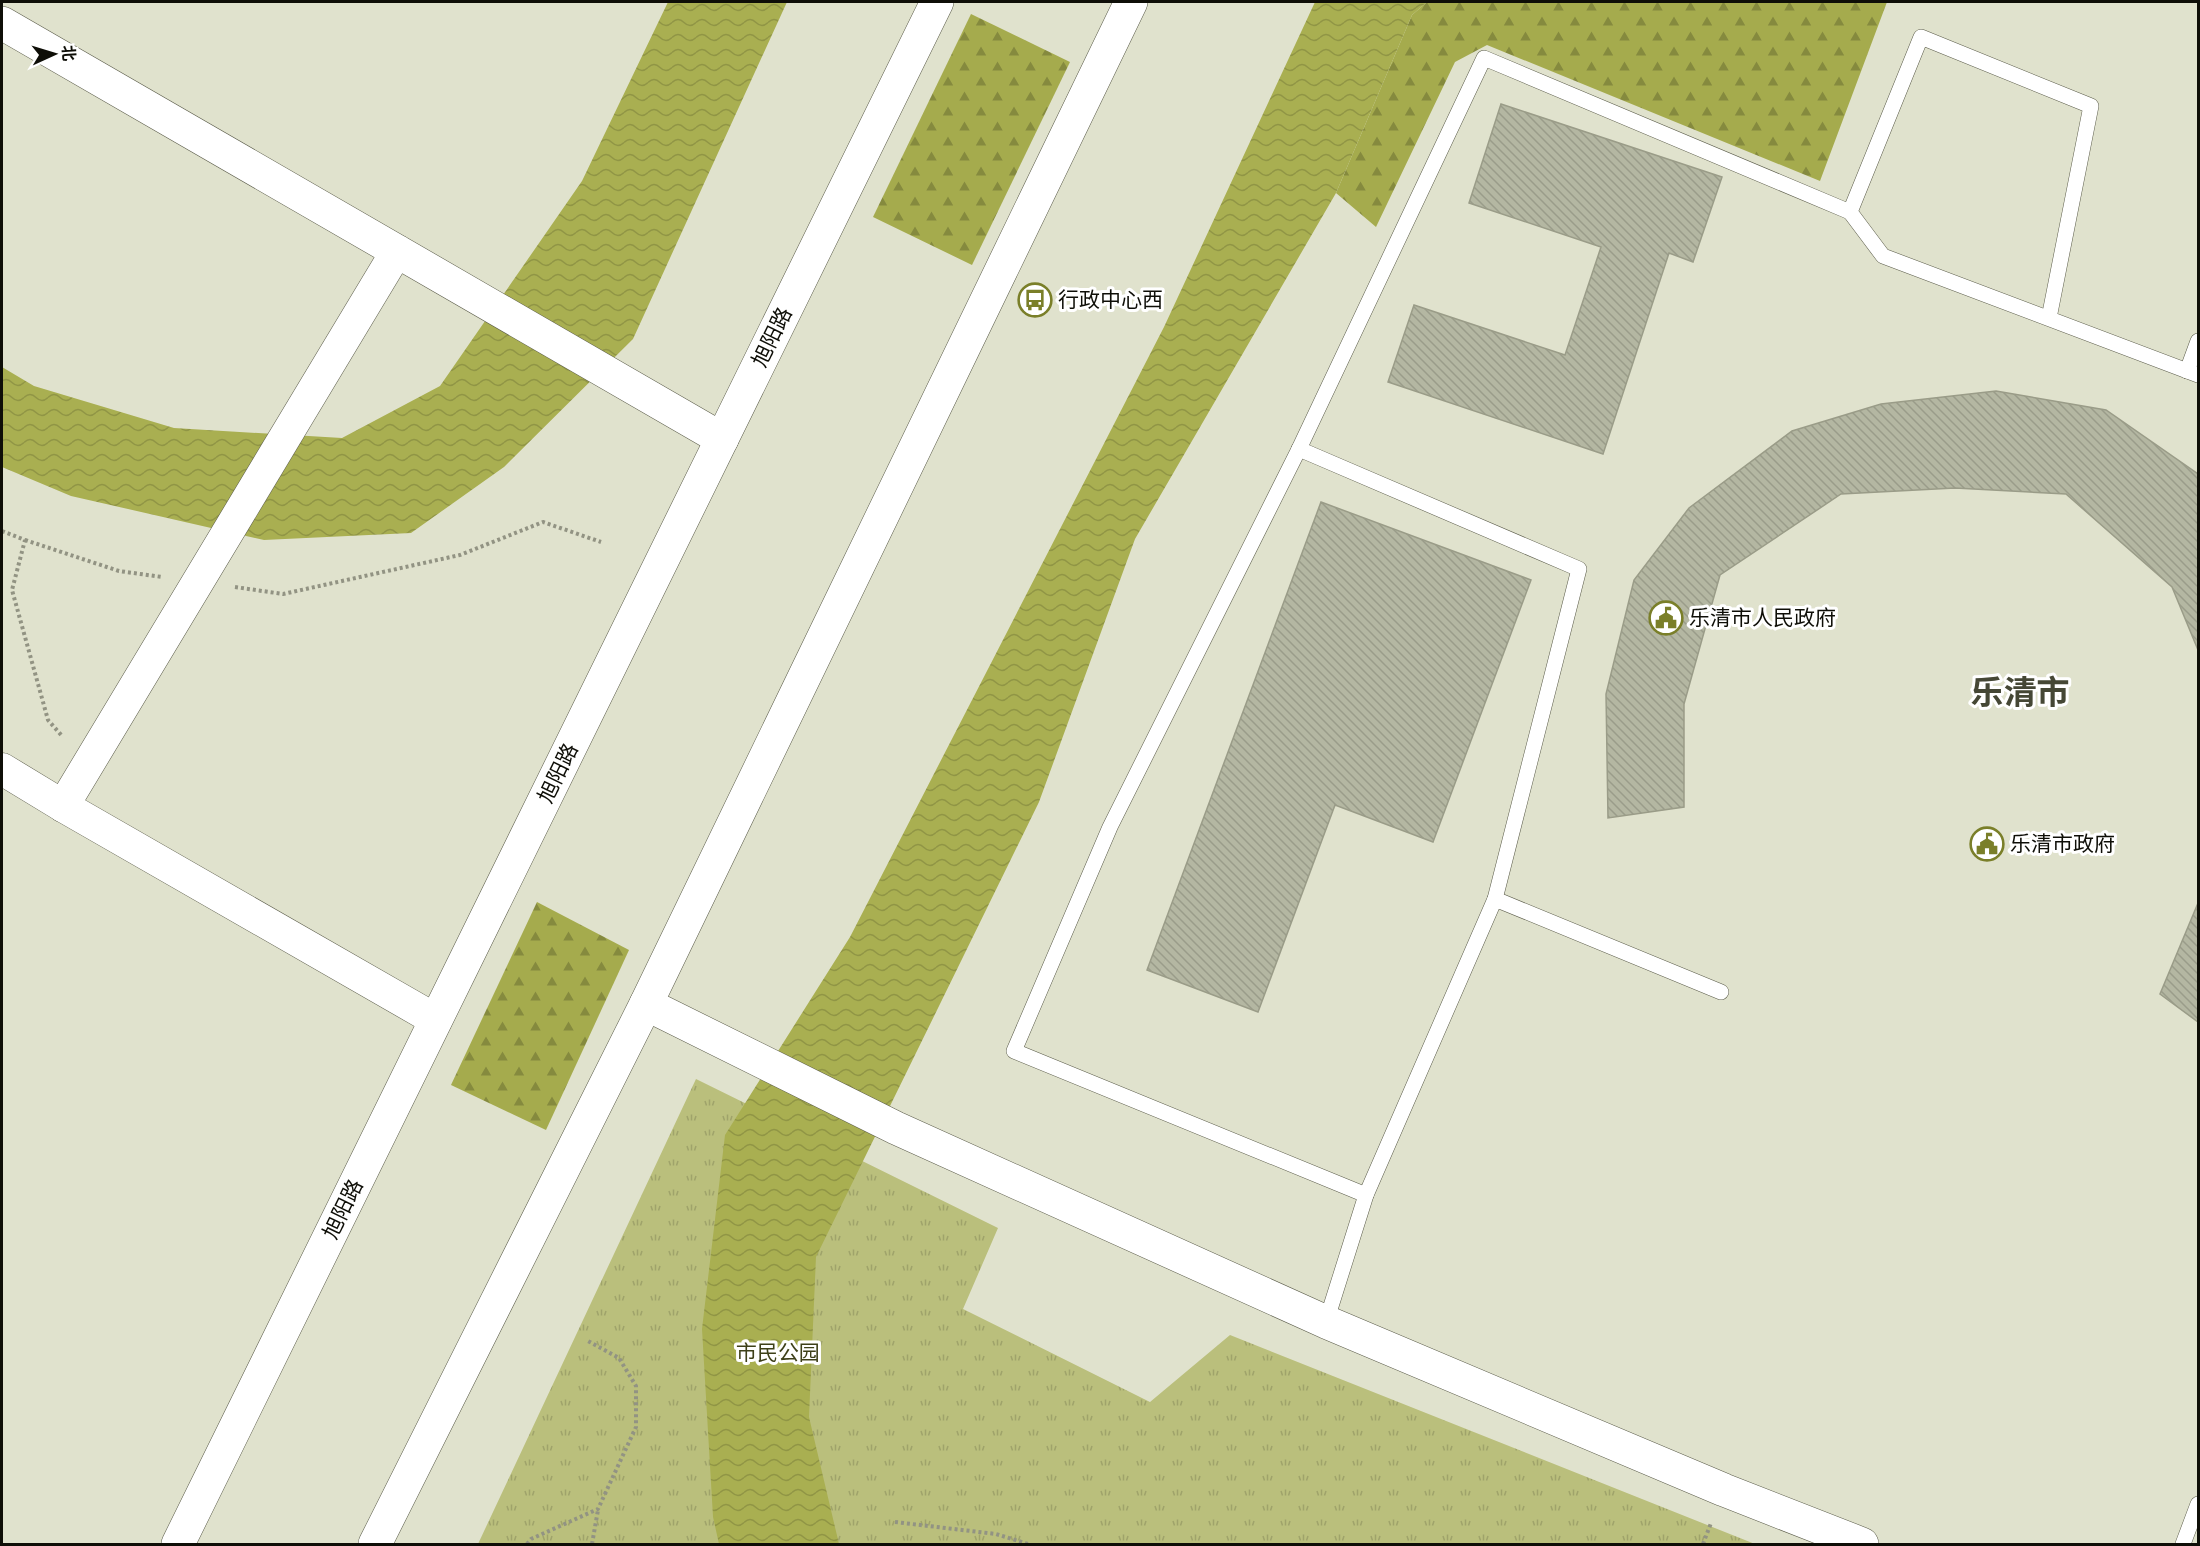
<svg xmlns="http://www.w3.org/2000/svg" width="2200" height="1546" font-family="'Fira Sans','Noto Sans SC',sans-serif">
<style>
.forest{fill:url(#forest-firs)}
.park{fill:url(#park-tufts)}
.water{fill:url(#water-waves)}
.building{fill:url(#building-back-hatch);stroke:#9a9c88;stroke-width:1.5}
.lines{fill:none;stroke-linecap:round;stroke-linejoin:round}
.lane-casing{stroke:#5b5c4a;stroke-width:16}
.street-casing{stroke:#5b5c4a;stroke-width:33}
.secondary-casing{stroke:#5b5c4a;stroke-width:34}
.path{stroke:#929383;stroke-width:4;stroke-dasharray:3 3;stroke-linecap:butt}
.lane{stroke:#fff;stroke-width:15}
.street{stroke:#fff;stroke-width:32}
.secondary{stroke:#fff;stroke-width:33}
.labels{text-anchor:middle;stroke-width:6;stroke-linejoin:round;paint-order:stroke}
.poi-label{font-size:21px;fill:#0e0e07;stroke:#fff;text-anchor:start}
.street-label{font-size:21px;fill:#0e0e07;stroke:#fff}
.park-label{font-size:21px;fill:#3e4019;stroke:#fff}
.town-label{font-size:33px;font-weight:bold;fill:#454735;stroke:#fff}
</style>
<defs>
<pattern id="forest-firs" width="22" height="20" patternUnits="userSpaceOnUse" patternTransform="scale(1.5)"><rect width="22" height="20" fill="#a5ab4d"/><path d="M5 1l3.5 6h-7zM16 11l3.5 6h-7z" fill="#858a3e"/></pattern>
<pattern id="park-tufts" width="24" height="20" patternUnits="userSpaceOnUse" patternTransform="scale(1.5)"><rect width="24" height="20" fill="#babf7c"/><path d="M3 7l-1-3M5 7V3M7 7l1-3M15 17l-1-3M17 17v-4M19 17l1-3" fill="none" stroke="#9fa36a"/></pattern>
<pattern id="water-waves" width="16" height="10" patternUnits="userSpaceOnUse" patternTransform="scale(1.5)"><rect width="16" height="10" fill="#a9af51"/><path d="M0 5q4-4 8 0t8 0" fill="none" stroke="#909545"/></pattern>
<pattern id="building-back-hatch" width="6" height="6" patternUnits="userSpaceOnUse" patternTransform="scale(1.5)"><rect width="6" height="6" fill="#b4b7a2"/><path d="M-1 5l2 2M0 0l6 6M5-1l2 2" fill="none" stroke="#9a9c8a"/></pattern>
</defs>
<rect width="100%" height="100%" fill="#e0e2cd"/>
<g class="forest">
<path d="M1427 2H1887L1820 181 1487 45 1455 62 1376 227 1336 193 1412 15Z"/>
<path d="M971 14 1070 62 972 265 873 217Z"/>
<path d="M537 902 629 950 546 1130 451 1085Z"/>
</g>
<path class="park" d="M696 1079 998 1228 963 1309 1150 1402 1230 1335 1755 1544H478Z"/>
<g class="water">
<path d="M668 2H787L633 339 504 467 411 533 264 540 71 496 2 467V367L34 386 174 428 342 438 440 386 582 181Z"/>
<path d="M1315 2H1427L1412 15 1336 193 1135 539 1039 802 816 1257 809 1417 839 1544H719L713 1517 702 1329 725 1135 850 937 1164 327Z"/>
</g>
<g class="building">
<path d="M1501 104 1722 177 1693 262 1669 253 1603 454 1388 382 1414 305 1565 355 1601 247 1469 203Z"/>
<path d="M1996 391 2106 410 2198 474V650L2172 587 2066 494 1955 488 1841 494 1720 575 1684 704V807L1608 818 1606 694 1634 580 1689 508 1792 431 1881 404Z"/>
<path d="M1321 502 1531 580 1433 842 1335 805 1258 1012 1147 970Z"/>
<path d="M2198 903V1022L2160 994Z"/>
</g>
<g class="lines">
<g class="lane-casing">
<g id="lane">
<path d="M2049 318 2091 106 1921 37 1850 212 1883 256 2198 375"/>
<path d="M2187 371 2198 341"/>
<path d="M1299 449 1579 569 1495 899"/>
<path d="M1366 1195 1014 1051 1110 827 1299 449 1484 58 1850 212"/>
<path d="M1326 1322 1366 1195 1495 899 1721 992"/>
<path d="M2183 1544 2198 1504"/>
</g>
</g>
<g class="street-casing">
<g id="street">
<path d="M2 769 63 806 436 1020"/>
<path d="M63 806 397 251"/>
</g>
</g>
<g class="secondary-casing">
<g id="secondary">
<path d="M2 23 722 439"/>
<path d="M646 1004 896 1128 1326 1322 1724 1490 1862 1544"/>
<path d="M178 1544 937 2"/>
<path d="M375 1544 646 1004 1131 2"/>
</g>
</g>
<g class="path">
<path d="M2 531 25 540 12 590 48 720 63 737"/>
<path d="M25 540 119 571 162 577"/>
<path d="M235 587 283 594 460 555 543 522 601 542"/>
<path d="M895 1522 996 1534 1028 1544"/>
<path d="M527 1544 531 1539 598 1509 636 1427V1386L619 1358 588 1341"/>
<path d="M592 1544 598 1510"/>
<path d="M1703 1544 1711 1523"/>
</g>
<use href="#lane" class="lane"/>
<use href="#street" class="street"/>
<use href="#secondary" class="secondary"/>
</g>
<defs>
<g id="bus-ring" transform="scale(1.725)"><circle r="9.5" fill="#fff" stroke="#7a7f29" stroke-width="1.5"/><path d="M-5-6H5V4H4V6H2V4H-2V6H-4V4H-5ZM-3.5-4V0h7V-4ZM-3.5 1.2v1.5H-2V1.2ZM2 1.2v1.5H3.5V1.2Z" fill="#7a7f29"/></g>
<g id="civic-ring" transform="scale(1.725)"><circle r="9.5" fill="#fff" stroke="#7a7f29" stroke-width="1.5"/><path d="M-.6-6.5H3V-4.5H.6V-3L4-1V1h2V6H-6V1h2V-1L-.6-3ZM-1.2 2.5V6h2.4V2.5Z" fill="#7a7f29"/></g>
</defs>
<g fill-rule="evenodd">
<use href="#bus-ring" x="1035" y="300"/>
<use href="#civic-ring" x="1666" y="618"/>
<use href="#civic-ring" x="1987" y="844"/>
</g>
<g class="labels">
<g class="poi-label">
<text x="1058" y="307">行政中心西</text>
<text x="1689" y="625">乐清市人民政府</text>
<text x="2010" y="851">乐清市政府</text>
</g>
<g class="street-label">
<text transform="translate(772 337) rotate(-64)" y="7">旭阳路</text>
<text transform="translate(558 773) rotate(-64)" y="7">旭阳路</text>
<text transform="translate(343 1209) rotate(-64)" y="7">旭阳路</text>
</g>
<g class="park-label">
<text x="778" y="1360">市民公园</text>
</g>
<g class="town-label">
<text x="2020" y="704">乐清市</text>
</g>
</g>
<rect width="2200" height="1546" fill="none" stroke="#0e0e07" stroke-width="6"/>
<g transform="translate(54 54) rotate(86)" stroke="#ffffff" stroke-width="4.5" paint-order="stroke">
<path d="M0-4.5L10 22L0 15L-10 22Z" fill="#0e0e07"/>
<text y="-9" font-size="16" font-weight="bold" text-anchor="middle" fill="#0e0e07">北</text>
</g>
</svg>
